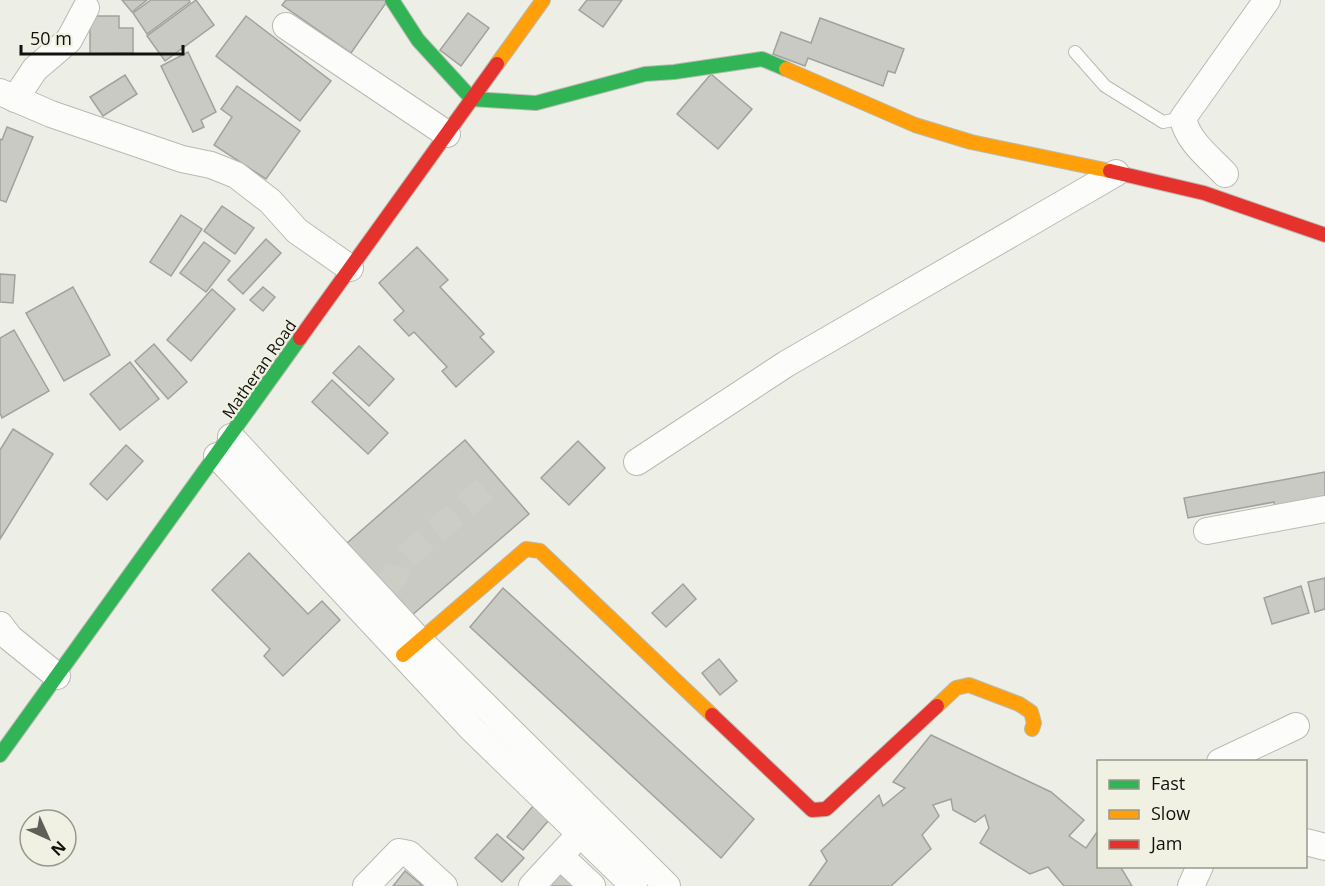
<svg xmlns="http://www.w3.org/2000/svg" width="1325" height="886" font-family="'Open Sans',sans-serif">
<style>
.building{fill:#cacac4;stroke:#a1a29c;stroke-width:1.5}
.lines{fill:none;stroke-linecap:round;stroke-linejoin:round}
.street-tunnel{stroke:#cccdc5;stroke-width:26;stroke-dasharray:26 13;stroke-linecap:butt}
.lane-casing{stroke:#b9bab4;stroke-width:14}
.street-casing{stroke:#b9bab4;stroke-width:28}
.fast-casing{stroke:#b9bab4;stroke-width:16}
.slow-casing{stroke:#b9bab4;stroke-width:16}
.jam-casing{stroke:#b9bab4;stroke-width:16}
.lane{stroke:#fcfcfb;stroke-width:12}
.street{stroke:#fcfcfb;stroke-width:26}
.fast{stroke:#30b455;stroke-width:14}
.slow{stroke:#ff9f0a;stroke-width:14}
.jam{stroke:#e5322d;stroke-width:14}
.labels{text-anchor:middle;stroke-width:4.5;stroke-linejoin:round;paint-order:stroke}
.street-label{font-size:16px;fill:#11120d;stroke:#f0f1e2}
</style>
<rect width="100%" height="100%" fill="#edeee6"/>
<g class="building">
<path d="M122 0H147L132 12Z"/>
<path d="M151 0H189L190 2 147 34 133 13Z"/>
<path d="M196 0 214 25 165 61 147 36Z"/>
<path d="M286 0H388L351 53 282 5Z"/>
<path d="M587 0H622L603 27 579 10Z"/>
<path d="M468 13 489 28 461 66 440 50Z"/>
<path d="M90 16H119V28H133V53L90 54Z"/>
<path d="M246 16 331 81 300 121 216 56Z"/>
<path d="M820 18 904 49 895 73 888 71 883 86 808 58 805 66 773 54 781 32 811 43Z"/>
<path d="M188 52 216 112 201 120 204 127 193 132 161 66Z"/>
<path d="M711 74 752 109 718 149 677 114Z"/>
<path d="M125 75 137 94 103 116 90 97Z"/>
<path d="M237 86 300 131 266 179 214 145 232 117 221 109Z"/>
<path d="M7 127 33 137 6 202 0 200V139L2 140Z"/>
<path d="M222 206 254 228 235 254 204 231Z"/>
<path d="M181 215 202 229 171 276 150 262Z"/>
<path d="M266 239 281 253 243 294 228 280Z"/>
<path d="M204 242 230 261 206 292 180 273Z"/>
<path d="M417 247 448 280 440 287 484 334 480 337 494 352 456 387 442 371 447 367 414 332 409 336 394 320 404 311 379 283Z"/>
<path d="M0 274 15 275 13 303 0 302Z"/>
<path d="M73 287 110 355 64 381 26 313Z"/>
<path d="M263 287 275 297 263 311 250 300Z"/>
<path d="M212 289 235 309 191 361 167 340Z"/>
<path d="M14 330 49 391 2 418 0 413V338Z"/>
<path d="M154 344 187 382 168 399 135 361Z"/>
<path d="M359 346 394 379 369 406 333 373Z"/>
<path d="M130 362 159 399 120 430 90 394Z"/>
<path d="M332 380 388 433 368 454 312 402Z"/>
<path d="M13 429 53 454 0 539V450Z"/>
<path d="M465 440 529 514 411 616 347 543Z"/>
<path d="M578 441 605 468 569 505 541 478Z"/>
<path d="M126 445 143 461 107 500 90 484Z"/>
<path d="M1325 472V501L1275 510 1274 502 1188 518 1184 498Z"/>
<path d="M249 553 308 614 322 601 340 620 283 676 264 656 270 649 212 590Z"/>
<path d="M1325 578V609L1315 612 1308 582Z"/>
<path d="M683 584 696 599 666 627 652 613Z"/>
<path d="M1301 586 1309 613 1272 624 1264 598Z"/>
<path d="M503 588 754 819 721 858 470 627Z"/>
<path d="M719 659 737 681 720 695 702 673Z"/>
<path d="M931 735 1051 792 1084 820 1069 836 1086 848 1097 832 1098 866H1120L1132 886H1064L1048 867 1030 874 980 843 989 828 985 815 975 822 953 810 951 799 933 805 939 816 922 835 931 849 891 886H809L827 861 821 851 879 795 883 806 905 788 893 782Z"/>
<path d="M533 806 549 820 523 850 507 837Z"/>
<path d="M497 834 524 858 502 882 475 858Z"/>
<path d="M560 868 579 886H544Z"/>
<path d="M405 871 423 886H393Z"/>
</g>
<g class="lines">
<path class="street-tunnel" d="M384 587 395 577 399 563 495 480"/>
<g class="lane-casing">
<path id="lane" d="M1075 52 1105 86 1163 122 1183 118"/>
</g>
<g class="street-casing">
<g id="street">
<path d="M286 26 447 134"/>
<path d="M0 92 51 114 182 159 211 165 236 175 270 201 297 231 350 268"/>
<path d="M15 99 35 69 69 40 86 8"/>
<path d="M1225 174C1210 158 1187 141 1183 118L1267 0"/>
<path d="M231 437 420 641 667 886"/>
<path d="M217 456 471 728 634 886"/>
<path d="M637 462 786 364 1116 173"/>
<path d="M1207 531 1325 509"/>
<path d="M0 625 10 638 57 676"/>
<path d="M1220 762 1296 726"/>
<path d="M1306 842 1325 847"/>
<path d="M560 856 592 886"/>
<path d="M366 886 399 852 409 854 444 886"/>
<path d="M532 886 580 834"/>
<path d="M1191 886 1200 866"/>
</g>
</g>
<g class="fast-casing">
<g id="fast">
<path d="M392 0 418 40 472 99 536 103 645 74 674 72 762 59 786 69"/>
<path d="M0 755 300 338"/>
</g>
</g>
<g class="slow-casing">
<g id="slow">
<path d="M497 64 543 0"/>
<path d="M786 69 915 125 971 142 1110 171"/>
<path d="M403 655 526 549 540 551 712 715"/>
<path d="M937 706 956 688 969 685 1019 704 1031 712 1034 723 1032 729"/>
</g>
</g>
<g class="jam-casing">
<g id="jam">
<path d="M1110 171 1204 193 1325 235"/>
<path d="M300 338 497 64"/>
<path d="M712 715 812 810 826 809 937 706"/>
</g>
</g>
<use href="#lane" class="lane"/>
<use href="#street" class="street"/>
<use href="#fast" class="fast"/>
<use href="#slow" class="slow"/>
<use href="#jam" class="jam"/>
</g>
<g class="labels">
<g class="street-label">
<text transform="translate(259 369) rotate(-55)" y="6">Matheran Road</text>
</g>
</g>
<rect x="1097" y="760" width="210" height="108" fill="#f0f1e2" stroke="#97988d" stroke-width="1.5"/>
<rect x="1109" y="780" width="30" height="9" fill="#30b455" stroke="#97988d" stroke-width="1.5"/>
<text x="1151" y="790" font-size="18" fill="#11120d">Fast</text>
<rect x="1109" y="810" width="30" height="9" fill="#ff9f0a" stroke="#97988d" stroke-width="1.5"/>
<text x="1151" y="820" font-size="18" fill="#11120d">Slow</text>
<rect x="1109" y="840" width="30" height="9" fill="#e5322d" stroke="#97988d" stroke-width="1.5"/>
<text x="1151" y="850" font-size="18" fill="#11120d">Jam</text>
<g transform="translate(48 838) rotate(135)"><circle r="28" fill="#f0f1e2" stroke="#97988d" stroke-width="1.5"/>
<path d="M0-4.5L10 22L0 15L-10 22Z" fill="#5e5f59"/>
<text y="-9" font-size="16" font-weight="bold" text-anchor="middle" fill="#11120d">N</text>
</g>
<path d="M21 45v9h162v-9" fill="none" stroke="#11120d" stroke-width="3"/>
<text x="30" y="45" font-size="18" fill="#11120d" stroke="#f0f1e2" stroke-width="4.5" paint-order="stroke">50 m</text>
</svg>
